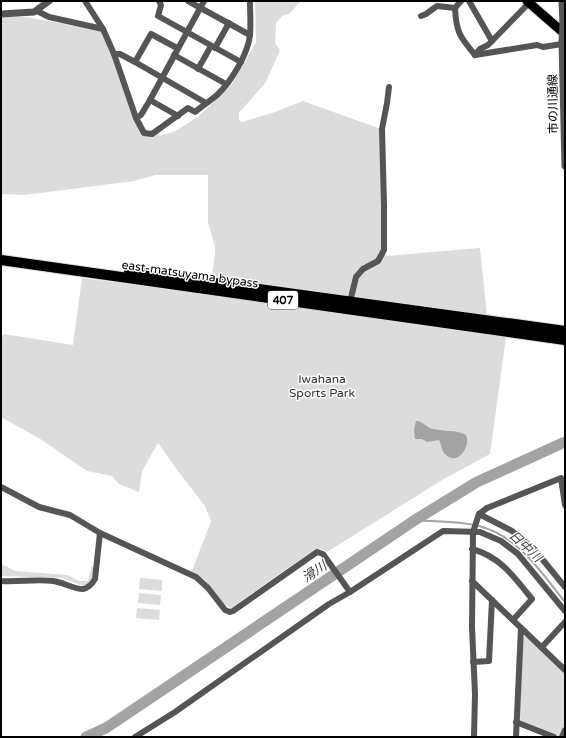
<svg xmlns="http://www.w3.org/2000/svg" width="566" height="738" font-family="'Varela Round','Noto Sans JP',sans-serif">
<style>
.green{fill:#dcdcdc}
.water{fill:#a3a3a3}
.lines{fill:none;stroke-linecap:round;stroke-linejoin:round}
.stream{stroke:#a3a3a3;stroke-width:2}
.river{stroke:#a3a3a3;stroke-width:11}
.primary-casing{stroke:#dbdbdb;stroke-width:11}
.trunk-casing{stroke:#dbdbdb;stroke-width:12}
.minor{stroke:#555;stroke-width:6}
.tertiary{stroke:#555;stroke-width:7}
.primary{stroke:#000;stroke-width:9}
.trunk{stroke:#000;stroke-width:10}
.tertiary-bridge{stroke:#555;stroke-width:7}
.labels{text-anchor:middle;stroke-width:3;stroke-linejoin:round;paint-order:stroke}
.shield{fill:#fff;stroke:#4c4c4c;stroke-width:1}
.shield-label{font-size:11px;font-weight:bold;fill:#000}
.street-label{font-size:12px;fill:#000;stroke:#fff}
.park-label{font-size:12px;fill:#333;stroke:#fff}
.water-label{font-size:13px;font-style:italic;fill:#444;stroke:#fff}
</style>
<rect width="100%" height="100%" fill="#fff"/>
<g class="green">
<path d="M255 1H301L289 14 282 16 276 23 275 43 280 50 266 82 239 113V120L242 122 275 112 303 101 381 129V254L386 256 480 248 489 335 506 337 490 454 442 480 327 552 323 550 315 549 231 608 223 604 205 580 192 571 211 521 205 506 178 471 158 443 142 471 139 492 119 484 112 476 87 471 42 440 1 417V338L4 334 73 345 82 278 210 295 215 252V246L208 223V175H155L135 181 24 195 1 194V17H26L102 31 143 135 157 132 160 136 176 131 199 116 232 84 256 42Z"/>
<path d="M1 565 6 566 15 571 68 575 79 581H88L92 566 95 567 93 576 87 585H80L63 578 1 576Z"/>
<path d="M140 578 162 580V591L139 589Z"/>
<path d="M139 593 161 595 160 605 138 603Z"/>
<path d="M137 608 160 610 159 620 136 618Z"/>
<path d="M527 636 565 672V725L561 734 558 736 522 721 519 717 523 638Z"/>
</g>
<path class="water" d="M416 421C423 421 427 428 433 429 445 432 455 429 466 435 471 446 458 466 446 455 441 451 442 445 439 440L427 442 422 439H415L414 430Z"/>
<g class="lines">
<path class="stream" d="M415 520C436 522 458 521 479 526 518 536 541 572 565 602"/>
<path class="river" d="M86 737 106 728 415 520 477 482 565 442"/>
<g class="primary-casing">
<path id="primary" d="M527 1 565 34"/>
</g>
<g class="trunk-casing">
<g id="trunk">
<path d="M1 260 565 340"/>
<path d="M129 271 565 331"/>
</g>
</g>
<g class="minor">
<path d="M85 1 103 29"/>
<path d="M159 1 161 5 158 16 241 62"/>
<path d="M188 1 250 35"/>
<path d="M461 1 455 8C456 32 460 37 475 55"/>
<path d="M469 1 492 41"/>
<path d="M37 11 49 17 103 29 114 54 136 118 144 133 152 134 188 108 195 112C202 106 210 101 217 95 231 82 248 54 250 35 251 24 250 12 250 1"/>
<path d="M421 16 426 14 437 6 455 8"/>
<path d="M215 48 229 23"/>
<path d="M114 54H120L135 62 206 103"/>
<path d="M174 55 226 84"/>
<path d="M475 55 537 45 543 47 562 44"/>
<path d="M475 55 480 49 488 45 529 3"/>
<path d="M135 62 151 34 177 48"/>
<path d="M198 69 211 46"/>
<path d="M150 100 178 116"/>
<path d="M136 118 141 115 150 100 204 1"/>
<path d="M350 302 356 277 363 269 378 261 384 250V205L382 129 387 103 389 87"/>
<path d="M1 487 39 507 70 515 100 533 196 577 208 588 225 610 230 612 233 611 317 552 323 554 350 592"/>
<path d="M479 514 512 531 534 549 565 587"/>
<path d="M472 549C501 557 514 577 532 599L513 620"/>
<path d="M1 581C19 582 36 579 53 581 63 582 73 589 83 589 89 588 92 584 95 579L100 533"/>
<path d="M472 581 565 670"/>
<path d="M542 647 565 622"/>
<path d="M473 662 489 661 492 600"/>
<path d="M516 722 554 737"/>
<path d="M135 737 175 712 329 604 350 592 443 531 480 532 501 541 518 554 565 611"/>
<path d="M474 737 475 694 472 627 473 532 479 514 487 508 561 478 565 505"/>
<path d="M516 737 521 628"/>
<path d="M562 737 565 730"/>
</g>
<g class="tertiary">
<path d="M562 1 563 25"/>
<path d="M1 14 34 12 49 1"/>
<path d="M562 42 565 166"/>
</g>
<use href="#primary" class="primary"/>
<use href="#trunk" class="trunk"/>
<path class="tertiary-bridge" d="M562 42 563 25"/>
</g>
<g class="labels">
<rect class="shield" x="268" y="291" width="30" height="18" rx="3"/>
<g class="shield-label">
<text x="283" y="304">407</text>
</g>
<g class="street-label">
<text transform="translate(553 104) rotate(-91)" y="4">市の川通線</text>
<text transform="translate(190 274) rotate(8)" y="4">east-matsuyama bypass</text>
</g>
<g class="park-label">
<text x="322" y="383">Iwahana<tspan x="322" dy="14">Sports Park</tspan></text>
</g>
<g class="water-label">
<text transform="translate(526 546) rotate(43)" y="5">日中川</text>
<text transform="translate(314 571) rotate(-34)" y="5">滑川</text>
</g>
</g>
<rect width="566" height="738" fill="none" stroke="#000000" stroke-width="4"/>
</svg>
